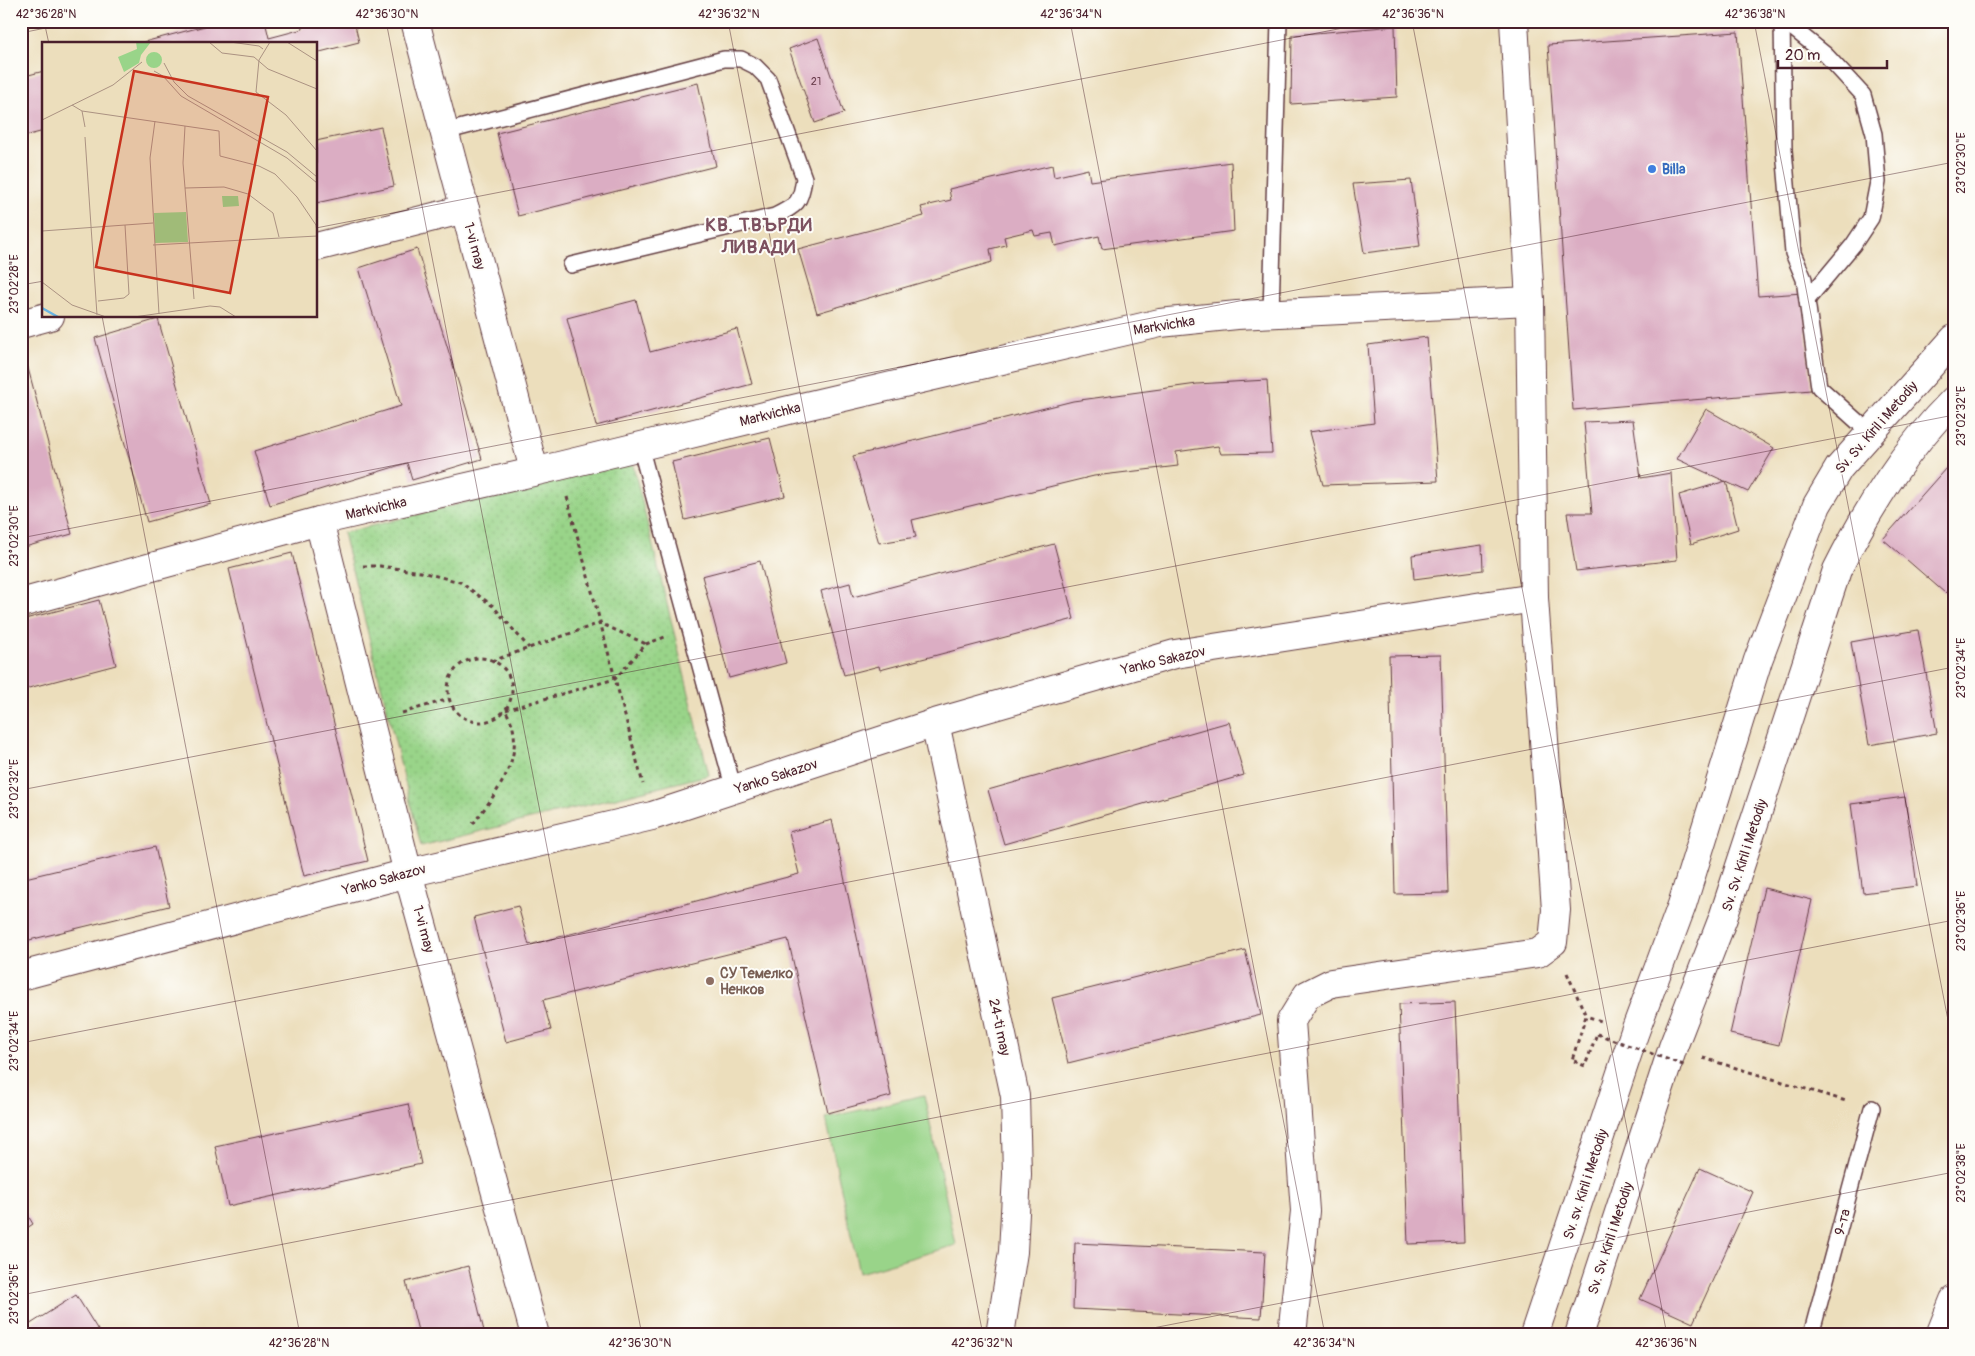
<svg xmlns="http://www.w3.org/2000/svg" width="1975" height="1356" font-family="Pangolin,sans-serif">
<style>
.grass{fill:url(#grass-dots);stroke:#727a5a}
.pitch{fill:#99d489;stroke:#727a5a}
.building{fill:#dbadc3}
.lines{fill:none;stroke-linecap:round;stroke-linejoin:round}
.lane-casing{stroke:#623c41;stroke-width:18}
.street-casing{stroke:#623c41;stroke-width:30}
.secondary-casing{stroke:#623c41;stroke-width:30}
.path{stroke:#623c41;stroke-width:3;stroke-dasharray:4 4;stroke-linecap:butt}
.lane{stroke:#fff;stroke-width:15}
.street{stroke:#fff;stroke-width:28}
.secondary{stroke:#fff;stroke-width:28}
.path-bridge{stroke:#623c41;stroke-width:3;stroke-dasharray:4 4;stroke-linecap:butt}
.ticks{fill:none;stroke:#4a1f2b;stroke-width:1;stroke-opacity:0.45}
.shop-dot{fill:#3f7fe0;stroke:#fdfcf7;stroke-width:2}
.education-dot{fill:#8d6e63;stroke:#fdfcf7;stroke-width:2}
.labels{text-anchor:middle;stroke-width:4;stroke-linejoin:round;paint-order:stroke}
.number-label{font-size:11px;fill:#6e4251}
.shop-label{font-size:14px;font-weight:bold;fill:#366cbe;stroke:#fdfcf7;text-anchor:start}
.street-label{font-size:14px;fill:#4a1f2b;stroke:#fdfcf7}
.education-label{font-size:14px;font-weight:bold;fill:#785e54;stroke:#fdfcf7;text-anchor:start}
.district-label{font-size:19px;font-weight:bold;letter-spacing:1px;fill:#7d5160;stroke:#fdfcf7}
.inset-river{fill:none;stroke:#6ab5e3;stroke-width:2.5}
.inset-road{fill:none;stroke:#ab9282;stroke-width:1}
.view{fill:#c8321e;fill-opacity:0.15;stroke:#c8321e;stroke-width:2.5}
.inset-edge{fill:none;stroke:#4a1f2b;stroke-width:2.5}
.neatline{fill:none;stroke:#4a1f2b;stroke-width:2}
.ticks-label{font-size:12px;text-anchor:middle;fill:#4a1f2b}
</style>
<defs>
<pattern id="grass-dots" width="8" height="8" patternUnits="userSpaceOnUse" patternTransform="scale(1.25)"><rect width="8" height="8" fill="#99d489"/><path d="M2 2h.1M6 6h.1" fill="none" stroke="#85b676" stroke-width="1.8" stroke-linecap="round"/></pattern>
</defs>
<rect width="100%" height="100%" fill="#fdfcf7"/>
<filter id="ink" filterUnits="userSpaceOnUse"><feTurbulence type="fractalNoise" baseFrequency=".02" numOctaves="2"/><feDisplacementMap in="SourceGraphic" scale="10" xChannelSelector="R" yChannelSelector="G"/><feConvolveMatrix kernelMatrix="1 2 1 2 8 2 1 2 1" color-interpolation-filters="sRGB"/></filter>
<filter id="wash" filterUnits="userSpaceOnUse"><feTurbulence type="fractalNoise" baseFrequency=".0096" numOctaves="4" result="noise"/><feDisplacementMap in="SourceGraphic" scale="20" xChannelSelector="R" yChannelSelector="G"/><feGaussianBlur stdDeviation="1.12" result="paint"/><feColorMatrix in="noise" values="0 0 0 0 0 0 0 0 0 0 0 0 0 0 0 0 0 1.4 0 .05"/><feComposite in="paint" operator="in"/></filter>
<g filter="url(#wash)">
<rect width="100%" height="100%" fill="#ecdebc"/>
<path class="grass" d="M632 461 709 775 421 846 343 533Z"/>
<path class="pitch" d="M924 1095 956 1245 859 1273 826 1118Z"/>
<g id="blocks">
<g class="building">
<path d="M224 21H265L269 38 303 29 301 21H354L359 42 316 53V44H144V42Z"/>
<path d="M1395 26 1397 97 1291 104 1292 35Z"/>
<path d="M1738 32 1758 296 1803 293 1811 390 1573 410 1548 45Z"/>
<path d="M818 38 844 113 815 123 789 49Z"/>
<path d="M44 71V131L21 137V77Z"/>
<path d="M698 83 716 166 518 216 497 133Z"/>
<path d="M381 127 394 186 316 203V141Z"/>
<path d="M1231 162 1234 231 1102 249 1099 236 1055 246 1052 233 1035 236 1033 230 1004 237 1006 245 990 249 992 262 817 313 798 249 924 216 921 207 951 200 949 189 1052 165 1054 177 1088 169 1090 181Z"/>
<path d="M1411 180 1420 246 1364 253 1353 184Z"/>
<path d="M417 249 482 459 412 480 407 463 270 505 254 451 401 406 359 268Z"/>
<path d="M636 300 650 352 737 329 752 384 596 426 567 318Z"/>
<path d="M158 319 211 504 147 522 95 338Z"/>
<path d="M1427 337 1438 481 1323 485 1309 432 1374 423 1368 345Z"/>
<path d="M24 353 72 534 21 548V354Z"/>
<path d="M1267 380 1272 453 1221 454 1218 446 1176 452 1178 466 1094 476 912 520 916 537 879 543 853 456 1073 401 1197 384Z"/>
<path d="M1706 409 1774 448 1748 492 1677 459Z"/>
<path d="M1633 420 1641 478 1671 473 1677 560 1576 571 1567 513H1592L1584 422Z"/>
<path d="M770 438 785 496 685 520 672 462Z"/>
<path d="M1954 459V584L1945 593 1883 539Z"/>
<path d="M1726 481 1738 529 1691 544 1679 495Z"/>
<path d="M1054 544 1074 619 880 670 879 666 844 675 821 591 850 583 853 597Z"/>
<path d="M1482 545 1483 570 1414 579 1412 555Z"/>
<path d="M292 553 368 861 304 876 229 569Z"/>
<path d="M760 561 786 663 729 678 702 576Z"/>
<path d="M99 600 116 665 21 690V620Z"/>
<path d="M1918 630 1937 733 1869 745 1851 642Z"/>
<path d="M1441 655 1448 893 1395 894 1389 656Z"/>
<path d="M1229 722 1244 775 1004 844 988 790Z"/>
<path d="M1905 797 1917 886 1863 893 1851 804Z"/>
<path d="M832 820 891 1096 828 1113 788 939 543 1000 551 1030 506 1042 474 917 518 906 529 945 799 874 789 832Z"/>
<path d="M155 847 169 906 21 942V879Z"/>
<path d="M1764 888 1812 900 1779 1045 1730 1034Z"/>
<path d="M1245 950 1261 1015 1068 1063 1052 998Z"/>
<path d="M1455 1002 1464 1242 1408 1244 1399 1004Z"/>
<path d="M408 1104 421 1164 228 1206 215 1146Z"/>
<path d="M1700 1168 1753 1192 1693 1323 1640 1299Z"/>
<path d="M21 1204 33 1224 21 1232Z"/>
<path d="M1075 1243 1265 1252 1261 1318 1073 1309Z"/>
<path d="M468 1266 485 1335H419L406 1282Z"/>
<path d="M76 1295 101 1335H21V1330Z"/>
</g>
</g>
</g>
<g filter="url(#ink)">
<use href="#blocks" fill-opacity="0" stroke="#623c41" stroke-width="1"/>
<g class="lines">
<g class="lane-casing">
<g id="lane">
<path d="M1782 21 1784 150 1793 253 1804 279 1819 387 1870 433"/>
<path d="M1784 21 1826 55 1863 95 1874 134 1878 182 1871 218 1853 245 1807 300"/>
<path d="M444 132 724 59H741L755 66 768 79 804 178C801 203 797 205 775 216L571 265"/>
<path d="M1271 313 1279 21"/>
<path d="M640 446 734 790"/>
<path d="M1811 1335 1872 1108"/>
</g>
</g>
<g class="street-casing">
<g id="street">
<path d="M415 21 534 470"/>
<path d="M316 247 465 209"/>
<path d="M21 324 50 316"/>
<path d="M319 521 408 873 535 1335"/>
<path d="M21 603 319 521 559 466 793 409 1160 323 1237 315 1530 301"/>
<path d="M935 723 1015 1096 1017 1174 1013 1252 1000 1335"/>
<path d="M21 976 408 873 652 816 935 723 1175 654 1534 598"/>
<path d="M1292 1335 1305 1211 1291 1021 1307 995 1331 983 1538 953 1553 942 1556 910 1534 598 1530 301 1514 21"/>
<path d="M1940 1335 1954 1300"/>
</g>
</g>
<g class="secondary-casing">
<g id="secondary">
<path d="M1534 1335 1634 1034 1682 905 1758 660 1817 505 1839 468 1954 339"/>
<path d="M1579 1335 1673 1047 1723 918 1837 570C1868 508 1904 450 1954 400"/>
</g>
</g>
<g class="path">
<path d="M567 497 643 784"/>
<path d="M363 566H380L421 572 460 582 493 606 529 648"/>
<circle cx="480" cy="690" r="32"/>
<path d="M492 661 600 623 646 644"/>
<path d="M402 713 449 699"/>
<path d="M473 824C493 797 521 764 513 728 512 722 508 715 505 710L615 679 646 644 665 637"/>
<path d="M1567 973 1586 1016"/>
<path d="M1596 1036 1585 1066 1572 1060 1586 1016 1604 1022"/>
<path d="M1703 1058 1846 1101"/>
</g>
<use href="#lane" class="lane"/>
<use href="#street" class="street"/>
<use href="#secondary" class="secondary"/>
<path class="path-bridge" d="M1597 1034 1686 1066"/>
</g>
</g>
<path class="ticks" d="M44 21 49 44M386 21 642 1335M728 21 983 1335M1070 21 1325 1335M1412 21 1667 1335M1754 21 1954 1051M21 33 80 21M316 228 1379 21M21 285 44 281M102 316 300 1335M21 538 1954 162M21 790 1954 415M21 1043 1954 667M21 1295 1954 920M1117 1335 1954 1172"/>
<circle class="shop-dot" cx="1652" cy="169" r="5"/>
<circle class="education-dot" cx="710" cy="981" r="5"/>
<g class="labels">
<g class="number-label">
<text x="816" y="85">21</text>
</g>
<g class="shop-label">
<text x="1662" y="174">Billa</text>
</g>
<g class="street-label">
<text transform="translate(475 246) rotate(75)" y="5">1-vi may</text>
<text transform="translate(1164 325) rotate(-9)" y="5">Markvichka</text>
<text transform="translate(770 414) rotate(-14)" y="5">Markvichka</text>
<text transform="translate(1876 427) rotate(-49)" y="5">Sv. Sv. Kiril i Metodiy</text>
<text transform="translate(376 508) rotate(-13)" y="5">Markvichka</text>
<text transform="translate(1163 660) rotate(-13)" y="5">Yanko Sakazov</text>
<text transform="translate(776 776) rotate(-18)" y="5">Yanko Sakazov</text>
<text transform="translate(1744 855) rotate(-72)" y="5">Sv. Sv. Kiril i Metodiy</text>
<text transform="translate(384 879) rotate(-15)" y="5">Yanko Sakazov</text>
<text transform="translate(424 929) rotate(75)" y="5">1-vi may</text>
<text transform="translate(1000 1027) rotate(78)" y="5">24-ti may</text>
<text transform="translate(1585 1184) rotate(-72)" y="5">Sv. sv. Kiril i Metodiy</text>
<text transform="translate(1842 1222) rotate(-75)" y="5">9-та</text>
<text transform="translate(1610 1238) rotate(-72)" y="5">Sv. Sv. Kiril i Metodiy</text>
</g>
<g class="education-label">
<text x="720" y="978">СУ Темелко<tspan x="720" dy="16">Ненков</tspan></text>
</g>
<g class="district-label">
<text x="759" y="231">КВ. ТВЪРДИ<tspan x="759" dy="22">ЛИВАДИ</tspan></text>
</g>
</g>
<g transform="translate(42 42)">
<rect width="275" height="275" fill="#ecdebc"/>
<path d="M94 0H109L99 13 97 21 82 30 76 15 95 7ZM104 18a8 8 0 1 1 16 0a8 8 0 1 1-16 0ZM144 170 146 200 113 201 112 171Z" fill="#99d489"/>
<path d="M180 154H196L197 164 181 165Z" fill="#99d489"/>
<path class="inset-river" d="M0 266 16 275"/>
<path class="inset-road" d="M167 0 180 11 212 15 226 27 275 47M188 0 217 4 221 7M228 0 217 18 214 50 244 73 275 109M245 0 275 19M122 21 132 40 146 54 245 110 275 135M112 29 121 34 139 54 245 116 275 141M30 63 40 69 177 89 178 114 217 124 233 132 255 155 274 183 275 190M40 69 43 85M0 78 71 43 100 20M113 79 108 116 117 272M143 84 141 121 152 257M43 95 55 273M143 146 182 145 206 152 231 171 237 195M0 189 111 181M111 203 275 194M0 240 30 263 64 275M56 259 82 256 87 252 83 183M92 275 168 264 178 265 194 275"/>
<path class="view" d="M92 29 226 55 188 251 54 225Z"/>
<rect width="275" height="275" class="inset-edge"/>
</g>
<rect width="1975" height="1356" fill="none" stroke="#fdfcf7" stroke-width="55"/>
<path d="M1778 60v8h109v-8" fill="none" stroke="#4a1f2b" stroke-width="2.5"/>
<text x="1785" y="60" font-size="15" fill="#4a1f2b" stroke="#fdfcf7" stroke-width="4" paint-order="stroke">20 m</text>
<rect x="28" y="28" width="1920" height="1300" class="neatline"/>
<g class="ticks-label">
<text x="46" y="18">42°36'28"N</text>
<text x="387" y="18">42°36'30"N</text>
<text x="729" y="18">42°36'32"N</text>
<text x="1071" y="18">42°36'34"N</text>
<text x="1413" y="18">42°36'36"N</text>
<text x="1755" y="18">42°36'38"N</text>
<text transform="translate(1961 163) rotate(-90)" y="4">23°02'30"E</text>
<text transform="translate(14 284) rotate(-90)" y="4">23°02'28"E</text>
<text transform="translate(1961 416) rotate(-90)" y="4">23°02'32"E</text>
<text transform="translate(14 536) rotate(-90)" y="4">23°02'30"E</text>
<text transform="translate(1961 668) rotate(-90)" y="4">23°02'34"E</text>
<text transform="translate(14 789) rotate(-90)" y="4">23°02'32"E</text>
<text transform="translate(1961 921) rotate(-90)" y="4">23°02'36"E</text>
<text transform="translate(14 1041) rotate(-90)" y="4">23°02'34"E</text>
<text transform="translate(1961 1173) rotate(-90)" y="4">23°02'38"E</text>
<text transform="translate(14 1294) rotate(-90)" y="4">23°02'36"E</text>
<text x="299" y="1347">42°36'28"N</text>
<text x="640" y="1347">42°36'30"N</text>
<text x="982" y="1347">42°36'32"N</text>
<text x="1324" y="1347">42°36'34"N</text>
<text x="1666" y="1347">42°36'36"N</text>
</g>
</svg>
